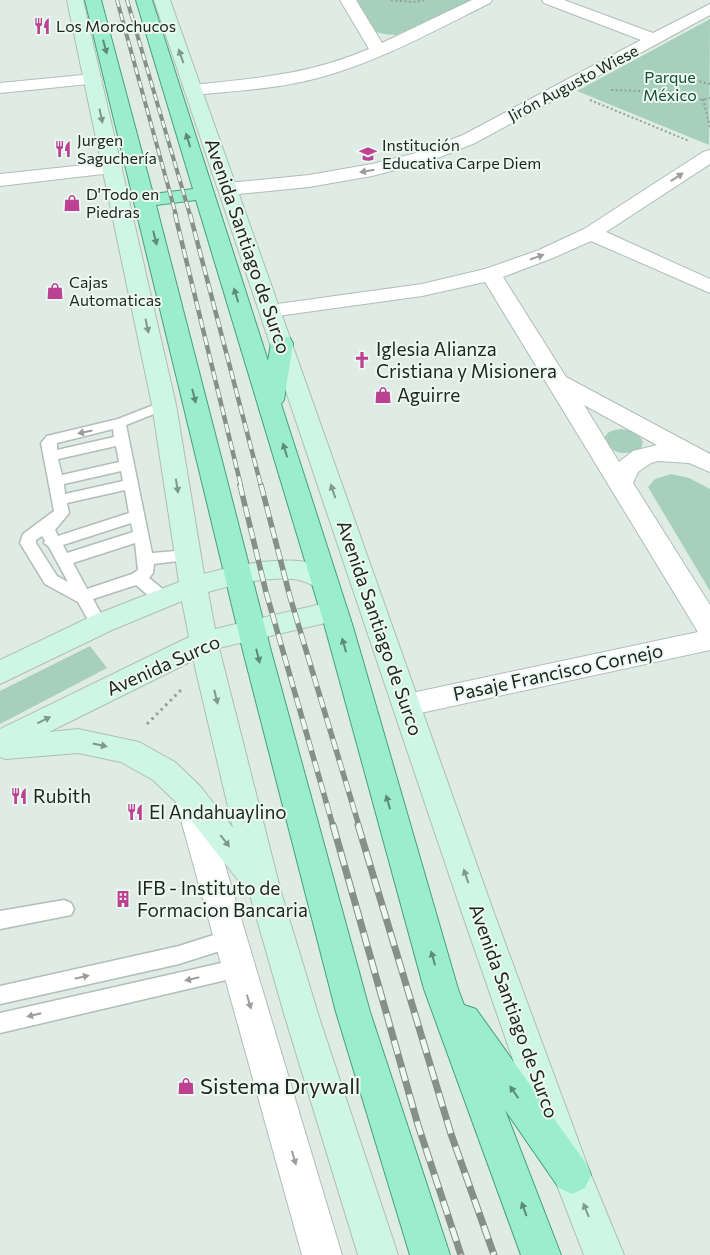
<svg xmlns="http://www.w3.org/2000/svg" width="710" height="1255" font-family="Commissioner,sans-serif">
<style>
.green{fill:#a6d0bc}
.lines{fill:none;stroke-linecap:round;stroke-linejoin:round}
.lane-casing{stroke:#b1bdb7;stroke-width:3}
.street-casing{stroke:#b1bdb7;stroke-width:2}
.secondary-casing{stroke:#b1bdb7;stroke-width:2}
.primary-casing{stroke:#45a07c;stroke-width:2}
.path-far1{stroke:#959f99;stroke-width:2;stroke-dasharray:2 2.5;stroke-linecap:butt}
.path{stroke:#959f99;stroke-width:3;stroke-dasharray:2.5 4;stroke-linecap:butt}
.lane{fill:#fff;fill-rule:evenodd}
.street{fill:#fff;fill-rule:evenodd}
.secondary{fill:#cdf6e6;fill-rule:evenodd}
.primary{fill:#9beecd;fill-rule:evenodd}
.rail-far3-casing{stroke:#868f8a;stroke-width:4}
.rail-far2-casing{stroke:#868f8a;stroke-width:4.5}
.rail-far1-casing{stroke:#868f8a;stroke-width:5.5}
.rail-casing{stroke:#868f8a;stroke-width:7}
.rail-far3{stroke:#ecf9f2;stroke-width:2.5;stroke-dasharray:7;stroke-linecap:butt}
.rail-far2{stroke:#ecf9f2;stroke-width:3;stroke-dasharray:9;stroke-linecap:butt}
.rail-far1{stroke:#ecf9f2;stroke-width:4;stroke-dasharray:11;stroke-linecap:butt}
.rail{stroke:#ecf9f2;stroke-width:5;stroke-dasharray:14;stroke-linecap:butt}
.oneway{fill:#5e8a78}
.oneway2{fill:#80988e}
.oneway3{fill:#9b9d9c}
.labels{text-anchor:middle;stroke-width:4;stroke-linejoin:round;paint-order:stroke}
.far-poi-label{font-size:16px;fill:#212623;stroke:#ecf9f2;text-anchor:start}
.far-park-label{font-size:16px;fill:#174d38;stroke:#ecf9f2}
.far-street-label{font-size:16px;fill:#212623;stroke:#ecf9f2}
.street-label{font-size:19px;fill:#212623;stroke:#ecf9f2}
.poi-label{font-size:19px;fill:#212623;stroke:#ecf9f2;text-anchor:start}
.near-poi-label{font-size:22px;fill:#212623;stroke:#ecf9f2;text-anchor:start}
</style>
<rect width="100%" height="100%" fill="#dfece5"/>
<g class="green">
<path d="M357 0H472L396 35 383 34 373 31Z"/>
<path d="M710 19 709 145 577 91Z"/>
<path d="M621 429C630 430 639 432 643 442L641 449C626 456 611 455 604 438 608 431 613 430 621 429Z"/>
<path d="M671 474 689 478 710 489V591L648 487 655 479Z"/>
<path d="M90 646 107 668 0 724V691Z"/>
</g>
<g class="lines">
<g class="lane-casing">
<g id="lane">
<path d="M164 401 169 402 171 405 169 408 126 425 152 553 188 550 193 551 196 555 193 559 154 564 153 573 149 578 169 594 171 598 169 602C156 606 145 592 136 585L93 599 107 625 105 629 99 631 93 629 78 602 45 584 20 543 23 534 54 511 41 443 47 436 118 419ZM113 429 114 437 57 450V443ZM116 446 119 462 62 475 58 459ZM121 471 123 481 65 494 64 484ZM125 490 129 513 58 536 55 530 69 513 67 503ZM131 523 133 532 67 553 63 545ZM42 536 45 541 44 543 49 547 68 582 57 576 36 543V540ZM135 543 138 570 132 574 87 589 73 563Z"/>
<path d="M64 900 71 903 74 909 71 915 0 929V911Z"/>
<path d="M229 930 236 933 239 939 236 945 229 948 179 964 0 1004V986L179 946Z"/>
<path d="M239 959 246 961 249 968 246 975 239 977 0 1033V1013Z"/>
</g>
</g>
<g class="street-casing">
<g id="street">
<path d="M340 0H356L382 43 472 0H492L490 3C434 31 378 62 318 78 277 89 235 91 193 95L187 94 184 90 187 86 193 85C258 78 308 75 369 49Z"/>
<path d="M542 0H564L653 33 710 4V15L475 143 430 161 372 176 309 187 228 195 221 193 218 189 221 185 228 183 309 175 372 164 416 153 463 135 641 40 544 3Z"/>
<path d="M93 74 99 75 102 79 99 83 0 93V83Z"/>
<path d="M710 150V164L606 232 710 279V293L591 241 553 258 503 277 566 377 710 454V472L689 463 658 461 651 463 638 472 633 483 710 605V650L407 716 397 713 393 705 397 697 407 694 698 632 485 282 422 296 270 317 262 316 259 311 262 306 270 305 422 284 485 269 539 250 584 229 703 152ZM584 405 657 445 633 451 619 462Z"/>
<path d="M113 162 120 164 122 168 120 172 0 186V174Z"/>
<path d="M189 782 200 786 204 795 342 1255H302L174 795 178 786Z"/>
</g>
</g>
<g class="secondary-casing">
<g id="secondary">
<path d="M67 0H83L176 405 204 574C235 565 318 546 337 580L333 587C316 592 309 580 293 579 267 576 232 585 208 592L215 629 334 601 344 604 348 611 344 618 334 621 219 648 281 892 319 1017 398 1255H358L285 1017 250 895 178 804 153 780 121 762 78 753 6 759 0 757V729L189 637 182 601 112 630 0 684V660L92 616 179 582 152 405ZM194 660 195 667 233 828 200 786 175 762 139 742 78 729 49 732Z"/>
<path d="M154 0H170L494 913 591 1175 624 1255H584L553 1175 462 913Z"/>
</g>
</g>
<g class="primary-casing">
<path id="primary" d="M85 0H101L153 194 193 189 136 0H152L268 361 271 343 274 338 282 336 290 338 293 343 284 400 281 404 353 627 458 989 464 1005 476 1009 585 1162 591 1175 585 1188 572 1194 559 1188 505 1110 561 1255H521L424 989 325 627 196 200 156 205 271 651 370 1012 450 1255H410L336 1012 243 651Z"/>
</g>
<g class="path-far1">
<path d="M391 0 411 2 427 0"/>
<path d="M710 84 694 80 678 83 675 89C684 100 697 101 710 98"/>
<path d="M611 90 676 92"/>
<path d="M703 99 710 127"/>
<path d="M590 100 689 141"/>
</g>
<path class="path" d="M147 724 181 690"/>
<use href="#lane" class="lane"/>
<use href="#street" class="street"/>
<use href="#secondary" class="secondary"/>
<use href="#primary" class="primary"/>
<g class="rail-far3-casing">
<g id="rail-far3">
<path d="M117 0 176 215"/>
<path d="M127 0 190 215"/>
</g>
</g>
<g class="rail-far2-casing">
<g id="rail-far2">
<path d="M175 214 241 486"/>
<path d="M190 214 261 486"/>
</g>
</g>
<g class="rail-far1-casing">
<g id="rail-far1">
<path d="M240 485 266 592 333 826"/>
<path d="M261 485 290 597 359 826"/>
</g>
</g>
<g class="rail-casing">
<g id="rail">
<path d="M333 825 418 1125 461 1255"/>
<path d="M358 825 451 1134 494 1255"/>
</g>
</g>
<use href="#rail-far3" class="rail-far3"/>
<use href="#rail-far2" class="rail-far2"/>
<use href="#rail-far1" class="rail-far1"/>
<use href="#rail" class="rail"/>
</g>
<defs><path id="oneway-solid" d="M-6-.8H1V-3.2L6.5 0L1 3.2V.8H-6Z" transform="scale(1.25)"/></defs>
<g class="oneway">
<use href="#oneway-solid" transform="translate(105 47) rotate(75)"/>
<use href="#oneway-solid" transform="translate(188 140) rotate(-107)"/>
<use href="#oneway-solid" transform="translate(155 238) rotate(76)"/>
<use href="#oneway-solid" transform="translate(236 295) rotate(-107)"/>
<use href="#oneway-solid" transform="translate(194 396) rotate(76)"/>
<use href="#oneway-solid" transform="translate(285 450) rotate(-107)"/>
<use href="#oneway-solid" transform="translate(344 645) rotate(-106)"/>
<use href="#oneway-solid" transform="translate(258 656) rotate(76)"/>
<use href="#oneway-solid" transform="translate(388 802) rotate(-106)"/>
<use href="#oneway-solid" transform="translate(433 958) rotate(-106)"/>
<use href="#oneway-solid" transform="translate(514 1092) rotate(-125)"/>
<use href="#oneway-solid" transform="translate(524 1209) rotate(-110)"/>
</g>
<g class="oneway2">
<use href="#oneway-solid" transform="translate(181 56) rotate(-109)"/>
<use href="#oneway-solid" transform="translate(101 116) rotate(78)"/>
<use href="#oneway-solid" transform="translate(147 326) rotate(78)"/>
<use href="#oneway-solid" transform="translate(177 486) rotate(81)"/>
<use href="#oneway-solid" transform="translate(333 491) rotate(-109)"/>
<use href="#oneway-solid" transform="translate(216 697) rotate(76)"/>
<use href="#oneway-solid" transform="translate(44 720) rotate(-26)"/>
<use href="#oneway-solid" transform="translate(100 745) rotate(12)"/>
<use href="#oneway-solid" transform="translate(225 841) rotate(52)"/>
<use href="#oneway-solid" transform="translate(466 876) rotate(-109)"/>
<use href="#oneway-solid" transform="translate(586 1210) rotate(-112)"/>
</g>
<g class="oneway3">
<use href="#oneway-solid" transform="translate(367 171) rotate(170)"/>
<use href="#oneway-solid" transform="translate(677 177) rotate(-33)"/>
<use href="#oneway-solid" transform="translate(537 257) rotate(-19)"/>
<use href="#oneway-solid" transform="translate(85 432) rotate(168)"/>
<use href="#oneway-solid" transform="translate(82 977) rotate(-13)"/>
<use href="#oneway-solid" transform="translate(192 979) rotate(167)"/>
<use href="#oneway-solid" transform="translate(249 1002) rotate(74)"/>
<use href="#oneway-solid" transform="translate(34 1015) rotate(167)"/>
<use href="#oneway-solid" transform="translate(294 1158) rotate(74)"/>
</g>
<defs>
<g id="restaurant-bare" transform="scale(1.35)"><path d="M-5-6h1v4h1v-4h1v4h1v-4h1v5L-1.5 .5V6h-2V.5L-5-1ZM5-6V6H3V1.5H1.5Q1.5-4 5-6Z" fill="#bc4192" stroke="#ecf9f2" stroke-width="2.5" paint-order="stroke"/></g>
<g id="school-bare" transform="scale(1.35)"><path d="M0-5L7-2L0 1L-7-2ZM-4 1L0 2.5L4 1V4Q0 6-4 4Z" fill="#bc4192" stroke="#ecf9f2" stroke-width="2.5" paint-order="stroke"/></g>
<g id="shop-bare" transform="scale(1.35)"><path d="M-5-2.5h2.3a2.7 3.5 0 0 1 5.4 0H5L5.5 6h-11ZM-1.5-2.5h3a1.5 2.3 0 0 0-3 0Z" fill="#bc4192" stroke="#ecf9f2" stroke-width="2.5" paint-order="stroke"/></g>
<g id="church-bare" transform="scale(1.35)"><path d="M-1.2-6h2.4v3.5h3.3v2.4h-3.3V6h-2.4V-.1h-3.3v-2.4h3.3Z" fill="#bc4192" stroke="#ecf9f2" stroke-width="2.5" paint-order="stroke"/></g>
<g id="building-bare" transform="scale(1.35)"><path d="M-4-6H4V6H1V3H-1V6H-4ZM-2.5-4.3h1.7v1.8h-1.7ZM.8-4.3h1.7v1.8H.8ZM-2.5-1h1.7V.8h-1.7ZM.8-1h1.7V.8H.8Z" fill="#bc4192" stroke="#ecf9f2" stroke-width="2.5" paint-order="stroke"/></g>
</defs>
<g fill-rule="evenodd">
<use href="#restaurant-bare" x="42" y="26"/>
<use href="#restaurant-bare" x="63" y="149"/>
<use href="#school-bare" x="368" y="154"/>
<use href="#shop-bare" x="72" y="203"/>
<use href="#shop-bare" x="55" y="291"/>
<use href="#church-bare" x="362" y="360"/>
<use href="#shop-bare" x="383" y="395"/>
<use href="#restaurant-bare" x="19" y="796"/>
<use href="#restaurant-bare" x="135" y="812"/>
<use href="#building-bare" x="123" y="899"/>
<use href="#shop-bare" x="186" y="1086"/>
</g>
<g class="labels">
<g class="far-poi-label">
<text x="56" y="32">Los Morochucos</text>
<text x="77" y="146">Jurgen<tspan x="77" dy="18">Saguchería</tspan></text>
<text x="382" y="151">Institución<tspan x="382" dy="18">Educativa Carpe Diem</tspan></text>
<text x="86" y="200">D'Todo en<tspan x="86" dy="18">Piedras</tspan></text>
<text x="69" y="288">Cajas<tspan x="69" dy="18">Automaticas</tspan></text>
</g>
<g class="far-park-label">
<text x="670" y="83">Parque<tspan x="670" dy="18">México</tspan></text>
</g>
<g class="far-street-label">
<text transform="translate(573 83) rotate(-28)" y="6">Jirón Augusto Wiese</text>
</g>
<g class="street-label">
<text transform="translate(248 246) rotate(71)" y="7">Avenida Santiago de Surco</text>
<text transform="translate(380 628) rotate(71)" y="7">Avenida Santiago de Surco</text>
<text transform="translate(163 665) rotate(-24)" y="7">Avenida Surco</text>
<text transform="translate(558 672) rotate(-12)" y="7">Pasaje Francisco Cornejo</text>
<text transform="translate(514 1011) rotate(70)" y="7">Avenida Santiago de Surco</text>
</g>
<g class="poi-label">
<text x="376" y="356">Iglesia Alianza<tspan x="376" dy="22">Cristiana y Misionera</tspan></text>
<text x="397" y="402">Aguirre</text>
<text x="33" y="803">Rubith</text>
<text x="149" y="819">El Andahuaylino</text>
<text x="137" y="895">IFB - Instituto de<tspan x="137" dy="22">Formacion Bancaria</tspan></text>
</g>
<g class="near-poi-label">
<text x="200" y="1094">Sistema Drywall</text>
</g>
</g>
</svg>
